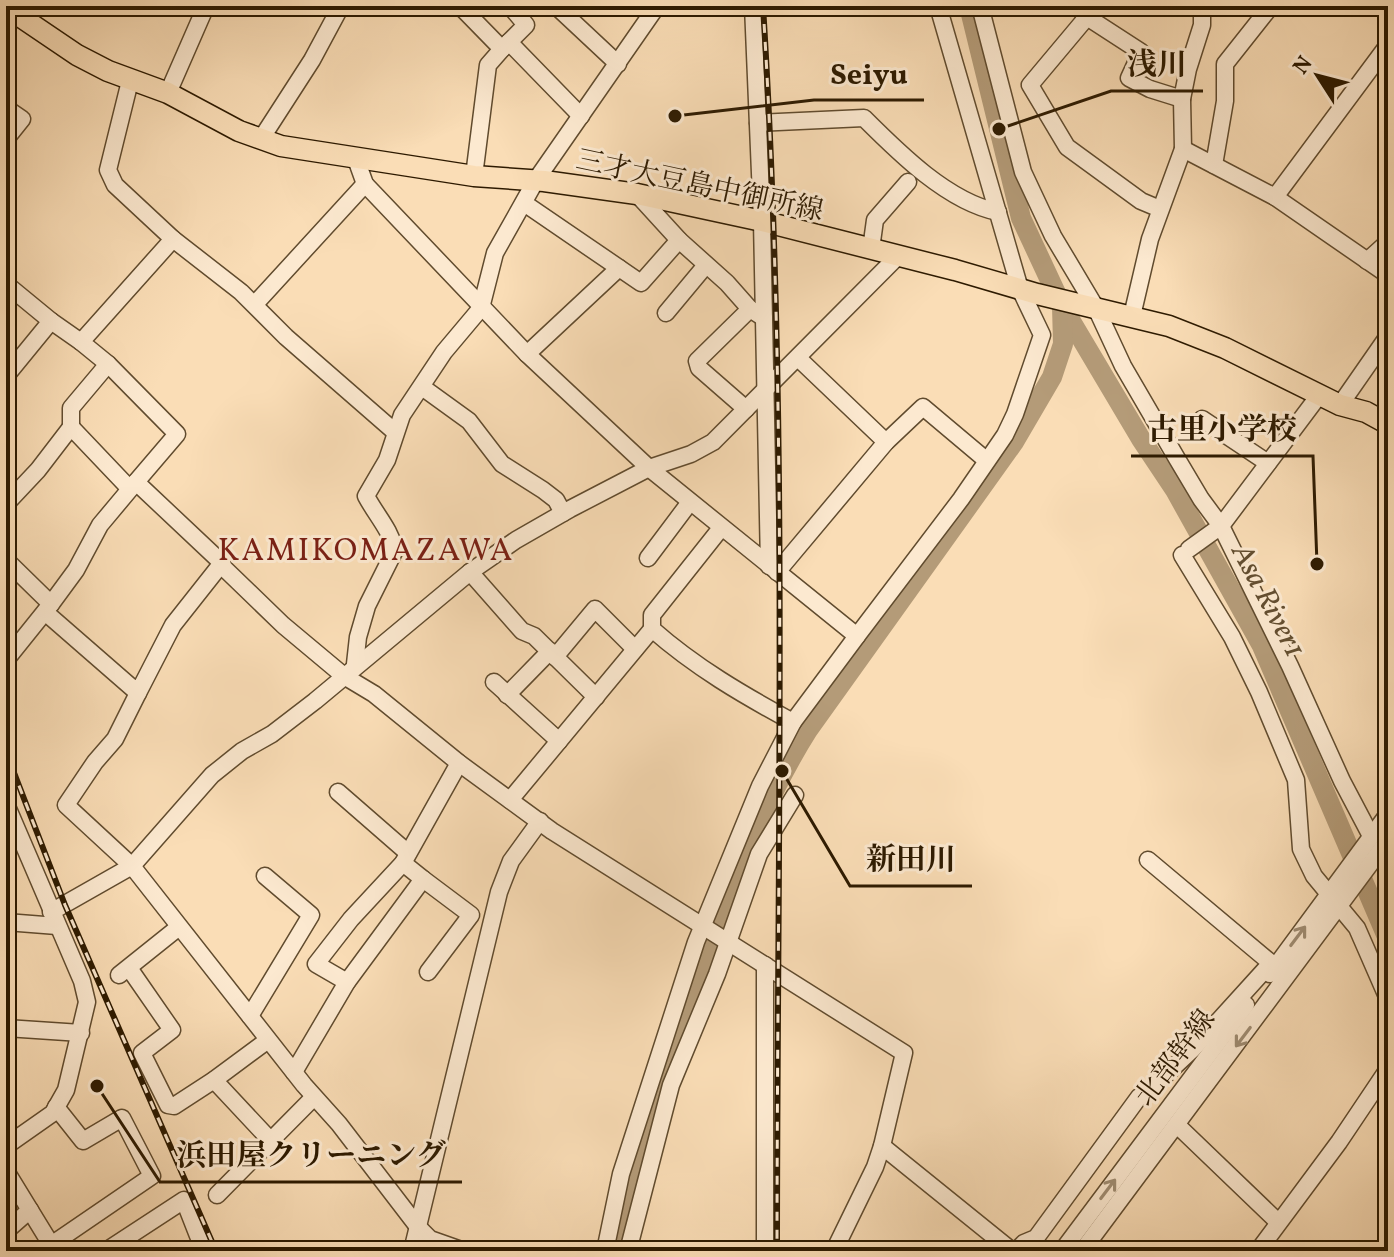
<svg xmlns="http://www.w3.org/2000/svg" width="1394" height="1257" font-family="Vollkorn,'Noto Serif JP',serif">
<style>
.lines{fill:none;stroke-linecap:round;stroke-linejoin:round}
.river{stroke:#b49b78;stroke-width:20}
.minor-casing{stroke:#604b2e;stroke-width:19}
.major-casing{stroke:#2d1a00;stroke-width:23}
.minor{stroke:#fce9d0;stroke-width:16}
.major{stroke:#faddb6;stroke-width:20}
.rail-casing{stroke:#2d1a00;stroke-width:6}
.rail{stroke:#fce9d0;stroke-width:3;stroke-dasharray:9;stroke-linecap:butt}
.oneway{stroke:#9f8c72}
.labels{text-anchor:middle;stroke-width:6;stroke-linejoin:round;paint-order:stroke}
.street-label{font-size:28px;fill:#2d1a00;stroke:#fce9d0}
.water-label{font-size:30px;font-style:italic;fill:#634e30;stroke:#fce9d0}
.quarter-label{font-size:32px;letter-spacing:2px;fill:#7a1f14;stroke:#fce9d0}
.leader{fill:none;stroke:#2d1a00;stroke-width:3}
.callout-dot{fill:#2d1a00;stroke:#fce9d0;stroke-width:3}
.callout-label{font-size:30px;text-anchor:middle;font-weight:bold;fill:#2d1a00;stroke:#fce9d0;stroke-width:6;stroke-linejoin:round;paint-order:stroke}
</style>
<rect width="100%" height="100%" fill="#faddb6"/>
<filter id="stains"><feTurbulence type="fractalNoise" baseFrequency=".0025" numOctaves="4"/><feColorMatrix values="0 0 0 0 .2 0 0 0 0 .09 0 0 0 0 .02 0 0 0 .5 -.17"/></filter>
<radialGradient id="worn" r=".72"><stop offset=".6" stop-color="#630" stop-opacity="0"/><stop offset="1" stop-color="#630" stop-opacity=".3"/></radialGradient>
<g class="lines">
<g class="river">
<path d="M969 6 1021 218 1062 306 1141 439 1175 490 1262 646 1388 939"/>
<path d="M619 1251C636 1164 664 1082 693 999 724 907 756 812 808 730L1014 442 1052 377 1063 344 1062 306"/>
</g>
<g class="minor-casing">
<g id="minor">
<path d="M460 6 502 49 526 25 510 6"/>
<path d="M556 6 618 64"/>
<path d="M753 6 762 221 769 566"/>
<path d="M980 6 1023 172 1053 236 1096 308 1123 366 1176 457 1201 499 1221 526 1290 666 1342 781 1371 836"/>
<path d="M1077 6 1087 17 1141 52 1129 78 1150 89 1182 99"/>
<path d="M1087 17 1030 85 1067 147 1141 201 1160 209"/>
<path d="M509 42 581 116"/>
<path d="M130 81 108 170 115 185 173 239 241 292 286 337 395 432"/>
<path d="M168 93 206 6"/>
<path d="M6 108 22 119 6 139"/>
<path d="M758 123 864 118C899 153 948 202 998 212"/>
<path d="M261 139 312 60 341 6"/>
<path d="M1183 149 1275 197 1388 275"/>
<path d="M356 159 365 184 527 354 649 468 857 636 793 722C743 695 695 667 652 629V615L721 528"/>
<path d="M1214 165 1225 101V64L1271 6"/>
<path d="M474 176 488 65 502 49"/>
<path d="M1275 197 1388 45"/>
<path d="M524 203 641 283 679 240 637 194"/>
<path d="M173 239 81 342 108 364 177 434 136 482 222 563 224 568 283 625 344 676 374 694 459 763 552 831 904 1053 882 1146 875 1167 834 1251"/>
<path d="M679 240 727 283 750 309"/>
<path d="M871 249 875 220 908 182"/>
<path d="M1367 261 1388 242"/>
<path d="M6 284 51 321 6 376"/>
<path d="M255 304 365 184"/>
<path d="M666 313 706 265"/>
<path d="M1132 316 1150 239 1183 149 1182 99 1188 69 1202 25V6"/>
<path d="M51 321 81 342"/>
<path d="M527 354 619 268"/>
<path d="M798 358 886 442"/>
<path d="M422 387 469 421 502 464 543 490 556 500 563 513"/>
<path d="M1340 405 1388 336"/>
<path d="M746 409 699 368 697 361 750 309 764 318"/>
<path d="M1202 419 1268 463"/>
<path d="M71 427V408L108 364"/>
<path d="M6 504 38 470 71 427 129 488"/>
<path d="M1189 549 1221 526 1320 394"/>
<path d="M1182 555 1232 637 1259 692 1296 780 1301 849 1314 876 1357 928 1388 999"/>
<path d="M648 558 690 502"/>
<path d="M6 560 51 604 6 660"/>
<path d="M470 572 522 631 534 636 596 697"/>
<path d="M777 572 886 442 923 407 986 460"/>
<path d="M51 604 76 570 100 525 136 482"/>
<path d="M45 612 138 693 173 625 222 563"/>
<path d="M857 636 961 499 1005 435 1015 414 1042 335 1020 289 938 6"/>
<path d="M555 657 595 609 635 649"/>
<path d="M355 664 358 637 367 606 395 550C390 529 376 515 366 496L387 460 402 415 444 352 481 308 495 253 536 180 657 6"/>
<path d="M494 682 559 741"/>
<path d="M138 693 115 739 95 762 66 805 132 866 304 1085 339 1124 418 1227 430 1239 464 1251"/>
<path d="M507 695 550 651"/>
<path d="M338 792 408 853"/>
<path d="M510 800 652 629"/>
<path d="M6 804 82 981 87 1002 66 1090 53 1113 6 1146"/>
<path d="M423 879 471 915 428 972"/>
<path d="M51 912 132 866 212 775 242 751 272 734 315 701 470 572 516 540 570 509 649 468 691 454 713 442 898 256"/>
<path d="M6 922 57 926"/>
<path d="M129 968 172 1030 142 1053 168 1105 174 1106 214 1080 268 1040"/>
<path d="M1270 974 1388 814"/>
<path d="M119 975 179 927"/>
<path d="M347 982 316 964 351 919 403 863 459 763"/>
<path d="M250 1016 311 915 265 876"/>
<path d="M6 1028 81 1033"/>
<path d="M294 1072 347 982 423 879 403 863"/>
<path d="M214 1080 271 1141"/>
<path d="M1177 1125 1278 1222"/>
<path d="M882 1146 1012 1251"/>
<path d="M6 1171 55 1251"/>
<path d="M217 1195 314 1097"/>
<path d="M6 1231 30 1210"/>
<path d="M51 1245 152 1176 122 1118 83 1141 56 1107"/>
<path d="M106 1251 184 1200 204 1251"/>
<path d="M412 1251 499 892 511 861 540 821"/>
<path d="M605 1251 621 1174 696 942 760 786 793 722"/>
<path d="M628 1251 671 1085 717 974 759 854 795 795"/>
<path d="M765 1251V965"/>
<path d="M1016 1251 1024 1243 1036 1238 1139 1097 1146 1093 1193 1049 1271 963 1148 860"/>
<path d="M1062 1251 1246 1005"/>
<path d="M1082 1251 1388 840"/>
<path d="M1258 1251 1339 1142 1388 1069"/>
</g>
</g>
<g class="major-casing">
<path id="major" d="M6 7 77 55 108 71 168 93 239 131 281 146 474 176 544 181 637 194 762 221 955 270 1037 294 1169 326 1225 348 1340 405 1366 412 1388 424"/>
</g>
<use href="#minor" class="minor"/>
<use href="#major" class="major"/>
<g class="rail-casing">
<g id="rail">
<path d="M763 6C789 420 777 836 777 1251"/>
<path d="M6 752 65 905 216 1251"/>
</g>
</g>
<use href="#rail" class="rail"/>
</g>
<defs><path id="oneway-shaft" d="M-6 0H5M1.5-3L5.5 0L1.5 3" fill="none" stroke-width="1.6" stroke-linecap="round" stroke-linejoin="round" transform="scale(2)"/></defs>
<g class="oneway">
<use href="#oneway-shaft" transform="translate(1298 936) rotate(-53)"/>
<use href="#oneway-shaft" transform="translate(1243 1037) rotate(127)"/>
<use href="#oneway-shaft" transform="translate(1108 1189) rotate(-53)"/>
</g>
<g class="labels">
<g class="street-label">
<text transform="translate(700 184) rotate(12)" y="10">三才大豆島中御所線</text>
<text transform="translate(1174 1057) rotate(-53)" y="10">北部幹線</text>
</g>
<g class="water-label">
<text transform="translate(1269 600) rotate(62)" y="10">Asa River1</text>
</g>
<g class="quarter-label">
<text x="366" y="560">KAMIKOMAZAWA</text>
</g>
</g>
<path class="leader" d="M999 129L1111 91H1203M675 116L814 100H924M1317 564L1313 456H1131M782 771L850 886H972M97 1086L160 1182H462"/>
<g class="callout-dot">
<circle cx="999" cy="129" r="8"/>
<circle cx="675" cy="116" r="8"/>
<circle cx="1317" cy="564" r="8"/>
<circle cx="782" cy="771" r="8"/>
<circle cx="97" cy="1086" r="8"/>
</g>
<g class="callout-label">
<text x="1157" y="74">浅川</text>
<text x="869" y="84">Seiyu</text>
<text x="1222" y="439">古里小学校</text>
<text x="911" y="869">新田川</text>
<text x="311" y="1165">浜田屋クリーニング</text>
</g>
<rect width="1394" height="1257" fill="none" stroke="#faddb6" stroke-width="32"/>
<rect x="8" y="8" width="1378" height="1241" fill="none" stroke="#2d1a00" stroke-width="4"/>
<rect x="16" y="16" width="1362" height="1225" fill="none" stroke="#2d1a00" stroke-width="2"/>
<g transform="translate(1318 76) rotate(306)" stroke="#fce9d0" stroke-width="6" paint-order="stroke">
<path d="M0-6L14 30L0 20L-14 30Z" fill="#2d1a00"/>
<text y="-12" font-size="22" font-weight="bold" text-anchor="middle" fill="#2d1a00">N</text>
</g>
<rect width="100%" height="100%" filter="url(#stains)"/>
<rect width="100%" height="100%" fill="url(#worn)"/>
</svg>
